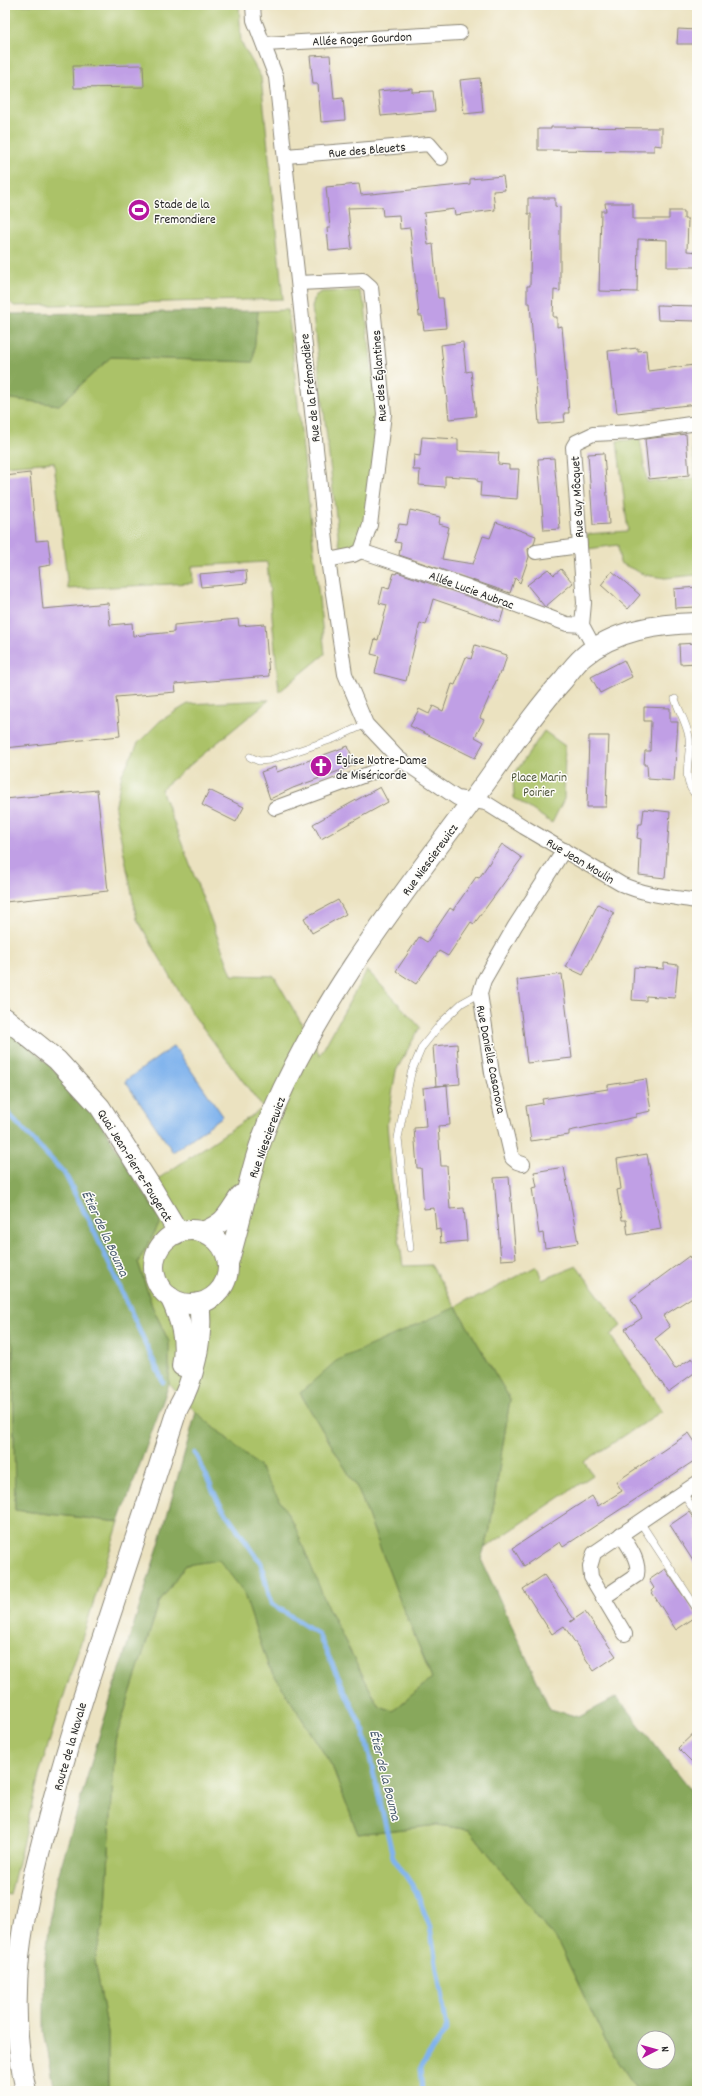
<svg xmlns="http://www.w3.org/2000/svg" width="702" height="2096" font-family="Dekko,sans-serif">
<style>
.green{fill:#abc267;stroke:#6b7649}
.forest{fill:#88a85c;stroke:#5a6a44;fill-rule:evenodd}
.water{fill:#80b3ed;stroke:#566f8c}
.lines{fill:none;stroke-linecap:round;stroke-linejoin:round}
.stream{stroke:#80b3ed;stroke-width:5}
.building{fill:#c09fe5}
.lane-casing{stroke:#8b8676;stroke-width:8}
.street-casing{stroke:#8b8676;stroke-width:16}
.secondary-casing{stroke:#8b8676;stroke-width:22}
.lane{stroke:#fff;stroke-width:7}
.street{stroke:#fff;stroke-width:14}
.secondary{stroke:#fff;stroke-width:20}
.labels{text-anchor:middle;stroke-width:3;stroke-linejoin:round;paint-order:stroke}
.street-label{font-size:13px;fill:#2b2b2b;stroke:#fdfcf7}
.poi-label{font-size:13px;fill:#2b2b2b;stroke:#fdfcf7;text-anchor:start}
.park-label{font-size:13px;fill:#51583d;stroke:#fdfcf7}
.water-label{font-size:14px;font-style:italic;fill:#495b6f;stroke:#fdfcf7}
</style>
<rect width="100%" height="100%" fill="#fdfcf7"/>
<filter id="ink" filterUnits="userSpaceOnUse"><feTurbulence type="fractalNoise" baseFrequency=".025" numOctaves="2"/><feDisplacementMap in="SourceGraphic" scale="8" xChannelSelector="R" yChannelSelector="G"/><feConvolveMatrix kernelMatrix="1 2 1 2 8 2 1 2 1" color-interpolation-filters="sRGB"/></filter>
<filter id="wash" filterUnits="userSpaceOnUse"><feTurbulence type="fractalNoise" baseFrequency=".012" numOctaves="4" result="noise"/><feDisplacementMap in="SourceGraphic" scale="16" xChannelSelector="R" yChannelSelector="G"/><feGaussianBlur stdDeviation="0.9" result="paint"/><feColorMatrix in="noise" values="0 0 0 0 0 0 0 0 0 0 0 0 0 0 0 0 0 1.4 0 .05"/><feComposite in="paint" operator="in"/></filter>
<g filter="url(#wash)">
<rect width="100%" height="100%" fill="#ebe2c0"/>
<g class="green">
<path d="M5 5H239L241 42 261 77 283 299 14 306 5 297Z"/>
<path d="M351 291H359L365 305 378 424 364 534C358 545 355 551 342 551L339 543 312 307 315 296 321 292Z"/>
<path d="M288 310 325 654 279 692 267 562 192 566 193 583 68 589 54 462 5 466V398L59 405 111 357 253 362 258 311Z"/>
<path d="M697 432V575L665 578 645 575 620 563 618 545 588 549 587 534 628 531 617 441 640 439 647 482 695 479 691 433Z"/>
<path d="M269 700 161 789 232 975 274 976 320 1055 367 970 420 1027 396 1071 387 1124 393 1193 403 1266 431 1265 456 1307 467 1299H474L537 1266 542 1280 577 1266 621 1326 610 1335 662 1411 584 1462 593 1475 485 1548 489 1534 510 1399 456 1307 300 1393 359 1491 399 1598 432 1678 393 1711 378 1705 328 1608 258 1465 196 1412 169 1384V1342L152 1306 138 1262 161 1221 143 1189 263 1108 191 1012 137 919 115 809 122 774 138 743 160 721 188 704Z"/>
<path d="M544 731 565 746 564 799 552 823 514 798 513 776Z"/>
<path d="M5 1322 13 1346 15 1510 119 1522 40 1771 10 1895 5 1894Z"/>
<path d="M219 1559 243 1591 268 1665 332 1766 358 1834 438 1825 470 1830 559 1944 608 2046 638 2091H108V2032L95 1961 106 1908 115 1741 159 1603 186 1565Z"/>
</g>
<g class="forest">
<path d="M5 309 11 314 258 311 253 362 111 357 59 405 5 398Z"/>
<path d="M5 1028 38 1054 90 1106 161 1221 138 1262 152 1306 169 1342V1384L119 1522 15 1510 13 1346 5 1322Z"/>
<path d="M456 1307 510 1399 489 1534 481 1559 550 1709 579 1717 617 1697 697 1798V2091H638L608 2046 559 1944 470 1830 438 1825 358 1834 332 1766 268 1665 243 1591 219 1560 186 1565 159 1603 115 1741 106 1908 95 1961 108 2032V2091H55L44 2031V1969L54 1890 100 1733 159 1544 196 1412 258 1465 294 1524 328 1608 378 1705 393 1711 432 1678 399 1598 359 1491 300 1393 336 1361ZM644 2038H668V2062H644Z"/>
</g>
<path class="water" d="M174 1046 223 1116 173 1152 125 1081Z"/>
<g class="lines">
<g class="stream">
<path d="M5 1110 65 1174 96 1235 163 1382"/>
<path d="M195 1453 219 1503 261 1563 271 1603 318 1634 364 1732 393 1857 416 1891 430 1927 447 2028 420 2068 422 2091"/>
</g>
</g>
<g id="blocks">
<g class="building">
<path d="M678 29 697 30V44H677Z"/>
<path d="M330 55 334 99 343 98 345 120 321 122 318 84H313L310 56Z"/>
<path d="M143 65 144 87 74 88 73 66Z"/>
<path d="M480 78 483 112 464 114 460 80Z"/>
<path d="M412 88V92L433 91 435 111 381 116 378 91Z"/>
<path d="M551 127 662 128V146L654 145V151L538 150V129H551Z"/>
<path d="M503 176 505 190 493 191 495 210 455 215 454 209 424 213 428 245 433 244 438 298H443L446 328 424 330 422 316H419L410 228 400 229 399 215 383 216 382 207 348 208 352 249 329 251 327 228H330L326 187 359 184 361 195 470 184V179Z"/>
<path d="M528 198H555V206L560 207V291L554 290 553 317H557V327L562 326 569 413H564L565 422 539 424 530 303H527V286H530L531 214H528Z"/>
<path d="M605 203H633V219H669V211H684V219H688L687 251 697 252V267H667V240L638 239 637 292 599 291 601 211H606Z"/>
<path d="M657 305 697 306V321L658 320Z"/>
<path d="M463 342 466 372 471 371 476 416 449 419 441 345Z"/>
<path d="M638 348V351L646 350 648 371 694 365V368H697V404L617 413 614 389H612L608 351Z"/>
<path d="M686 434 689 475 649 479 645 439Z"/>
<path d="M422 437 458 439V451L499 453 498 464 509 465V469H519L517 499 480 496 481 482 477 481V478L445 476V487L419 485 420 470H413L414 455 420 456Z"/>
<path d="M604 453 609 524 593 525 588 454Z"/>
<path d="M554 458 560 529 544 530 538 459Z"/>
<path d="M30 473 36 541 48 540 51 565 39 567 43 609 108 603 110 625 132 623 133 636 174 632V625L238 619 239 626 265 624 269 676 175 684 176 692 116 697 120 736 5 748V476Z"/>
<path d="M410 510 440 517 439 524 449 527 442 559 473 564 483 536 490 538 496 522 536 536 534 544 528 549 529 557 520 583 515 578 510 593 399 555 401 543 395 542 399 524 407 525Z"/>
<path d="M548 569 554 575 561 569 573 583 545 607 527 585Z"/>
<path d="M246 570 247 583 201 587 199 574Z"/>
<path d="M612 571 640 595 628 609 601 585Z"/>
<path d="M397 572 504 609 500 622 433 599 426 625 420 623 406 681 375 673 379 656 371 654 375 639 378 640 387 605 379 603 383 587 389 589 394 573 396 574Z"/>
<path d="M697 587V607L675 608 674 589Z"/>
<path d="M697 643V663L680 664 679 644Z"/>
<path d="M475 645 507 655 502 672H500L480 718 484 720 475 737 484 742 475 758 410 726 419 709 429 714 433 706 443 711 452 684 455 685 466 657 471 659Z"/>
<path d="M624 660 632 677 600 693 591 677Z"/>
<path d="M644 707 670 708V722H678L674 781 648 779 647 765H644L645 751H650L651 721H644Z"/>
<path d="M589 736H609L606 807H587Z"/>
<path d="M348 746 355 765 293 788 270 799 261 772 275 767 277 772Z"/>
<path d="M380 787 388 802 321 839 313 824Z"/>
<path d="M97 790 108 891 5 902V799Z"/>
<path d="M209 790 244 807 236 822 202 805Z"/>
<path d="M644 809 670 812 665 878 639 875 641 839 637 838 639 824H642Z"/>
<path d="M502 844 522 858 474 924 471 922 448 956 439 951 416 984 396 971 419 937 427 942 450 908 453 910 476 877 479 878Z"/>
<path d="M338 900 346 914 312 933 304 918Z"/>
<path d="M598 904 614 913 583 975 566 967Z"/>
<path d="M664 963 678 965 675 998 646 996V1001L632 1000 634 967 664 969Z"/>
<path d="M562 974 572 1058 527 1063 517 980Z"/>
<path d="M457 1044 460 1084 436 1086 433 1046Z"/>
<path d="M646 1079 651 1111 636 1114V1117L569 1131V1135L531 1141 526 1106 543 1103 542 1099 608 1089V1085Z"/>
<path d="M447 1085 450 1125 438 1126 441 1166H447L450 1209 464 1208 467 1241 441 1243 440 1229 436 1230 434 1208 424 1209 421 1168H417L414 1128 426 1127 423 1088Z"/>
<path d="M647 1154 661 1229 628 1235 626 1220H622L617 1190 621 1189 617 1159Z"/>
<path d="M564 1167 578 1243 545 1248 543 1233 539 1234 532 1188 537 1187 534 1172Z"/>
<path d="M509 1177 516 1259 501 1260 494 1178Z"/>
<path d="M697 1254V1294L663 1316 670 1327 655 1339 675 1369 692 1358 697 1366V1371L668 1392 625 1329 642 1318 631 1299 689 1256 690 1258Z"/>
<path d="M689 1433 697 1445V1459L563 1547 560 1542 524 1566 513 1548 592 1496 598 1506 622 1491 616 1482Z"/>
<path d="M689 1512 697 1523V1567L670 1525Z"/>
<path d="M665 1569 697 1616 676 1630 651 1591 654 1588 649 1580Z"/>
<path d="M544 1575 574 1619 570 1622 585 1612 616 1656 594 1671 564 1626 552 1634 523 1589Z"/>
<path d="M697 1730V1767L678 1748Z"/>
</g>
</g>
</g>
<g filter="url(#ink)">
<use href="#blocks" fill-opacity="0" stroke="#8b8676" stroke-width="1"/>
<g class="lines">
<g class="lane-casing">
<g id="lane">
<path d="M675 699C679 711 687 724 689 737 692 757 679 780 697 796"/>
<path d="M250 757 259 761 270 760 333 739 366 724"/>
<path d="M410 1248 398 1138 411 1073 422 1047 442 1022 462 1003 480 993"/>
<path d="M683 1493 697 1515"/>
<path d="M640 1522 697 1609"/>
</g>
</g>
<g class="street-casing">
<g id="street">
<path d="M253 5 254 20 276 77 328 560 345 674 366 724 398 758 457 798 486 803 524 827 621 884C645 895 671 897 697 901"/>
<path d="M265 44 460 33"/>
<path d="M286 156 429 144 441 158"/>
<path d="M299 283 363 280 371 287 384 414 370 525 361 551 353 555 328 560"/>
<path d="M361 551 468 587 567 624 582 625"/>
<path d="M536 552 579 546"/>
<path d="M595 649 582 625 584 603 573 447 576 442 593 434 636 432 697 423"/>
<path d="M275 808 387 767 398 758"/>
<path d="M523 1164 517 1162 512 1158 492 1073 480 993 484 980 515 926 564 850"/>
<path d="M603 1598 637 1575C640 1560 628 1546 621 1534"/>
<path d="M625 1634 591 1577 590 1567 594 1553 697 1483"/>
</g>
</g>
<g class="secondary-casing">
<g id="secondary">
<path d="M5 1018 57 1060 100 1107 153 1190 174 1225 176 1234"/>
<circle cx="191" cy="1267" r="37"/>
<path d="M203 1232C228 1221 226 1216 241 1195"/>
<path d="M228 1263C244 1212 251 1159 273 1111 325 990 409 887 486 782 511 747 535 711 564 679 570 671 576 663 583 657 614 630 658 624 697 623"/>
<path d="M170 1297C181 1320 187 1341 182 1366"/>
<path d="M26 2091C5 1993 22 1914 48 1819 63 1761 81 1703 100 1646 126 1567 152 1489 177 1410 194 1381 204 1336 199 1303"/>
</g>
</g>
<use href="#lane" class="lane"/>
<use href="#street" class="street"/>
<use href="#secondary" class="secondary"/>
</g>
</g>
<defs>
<g id="stadium-disc" transform="scale(1.15)"><circle r="9.5" fill="#b5179e" stroke="#fdfcf7"/><path d="M0-5a6.5 5 0 1 0 0 10a6.5 5 0 1 0 0-10ZM-3.5-1.8h7v3.6h-7Z" fill="#fff"/></g>
<g id="church-disc" transform="scale(1.15)"><circle r="9.5" fill="#b5179e" stroke="#fdfcf7"/><path d="M-1.2-6h2.4v3.5h3.3v2.4h-3.3V6h-2.4V-.1h-3.3v-2.4h3.3Z" fill="#fff"/></g>
</defs>
<g fill-rule="evenodd">
<use href="#stadium-disc" x="139" y="210"/>
<use href="#church-disc" x="321" y="766"/>
</g>
<g class="labels">
<g class="street-label">
<text transform="translate(362 38) rotate(-3)" y="5">Allée Roger Gourdon</text>
<text transform="translate(367 149) rotate(-5)" y="5">Rue des Bleuets</text>
<text transform="translate(378 376) rotate(-94)" y="5">Rue des Églantines</text>
<text transform="translate(309 388) rotate(-96)" y="5">Rue de la Frémondière</text>
<text transform="translate(576 497) rotate(-93)" y="5">Rue Guy Môcquet</text>
<text transform="translate(472 589) rotate(20)" y="5">Allée Lucie Aubrac</text>
<text transform="translate(429 859) rotate(-54)" y="5">Rue Niescierewicz</text>
<text transform="translate(581 860) rotate(31)" y="5">Rue Jean Moulin</text>
<text transform="translate(492 1059) rotate(79)" y="5">Rue Danielle Casanova</text>
<text transform="translate(266 1137) rotate(-70)" y="5">Rue Niescierewicz</text>
<text transform="translate(136 1165) rotate(58)" y="5">Quai Jean-Pierre-Fougerat</text>
<text transform="translate(69 1746) rotate(-74)" y="5">Route de la Navale</text>
</g>
<g class="poi-label">
<text x="154" y="208">Stade de la<tspan x="154" dy="15">Fremondiere</tspan></text>
<text x="336" y="764">Église Notre-Dame<tspan x="336" dy="15">de Miséricorde</tspan></text>
</g>
<g class="park-label">
<text x="539" y="781">Place Marin<tspan x="539" dy="15">Poirier</tspan></text>
</g>
<g class="water-label">
<text transform="translate(106 1233) rotate(65)" y="5">Étier de la Bouma</text>
<text transform="translate(386 1775) rotate(76)" y="5">Étier de la Bouma</text>
</g>
</g>
<rect width="702" height="2096" fill="none" stroke="#fdfcf7" stroke-width="20"/>
<g transform="translate(656 2050) rotate(84)"><circle r="19" fill="#fdfcf7" stroke="#a9a8a5"/>
<path d="M0-3L7 15L0 10L-7 15Z" fill="#b5179e"/>
<text y="-6" font-size="11" font-weight="bold" text-anchor="middle" fill="#2b2b2b">N</text>
</g>
</svg>
